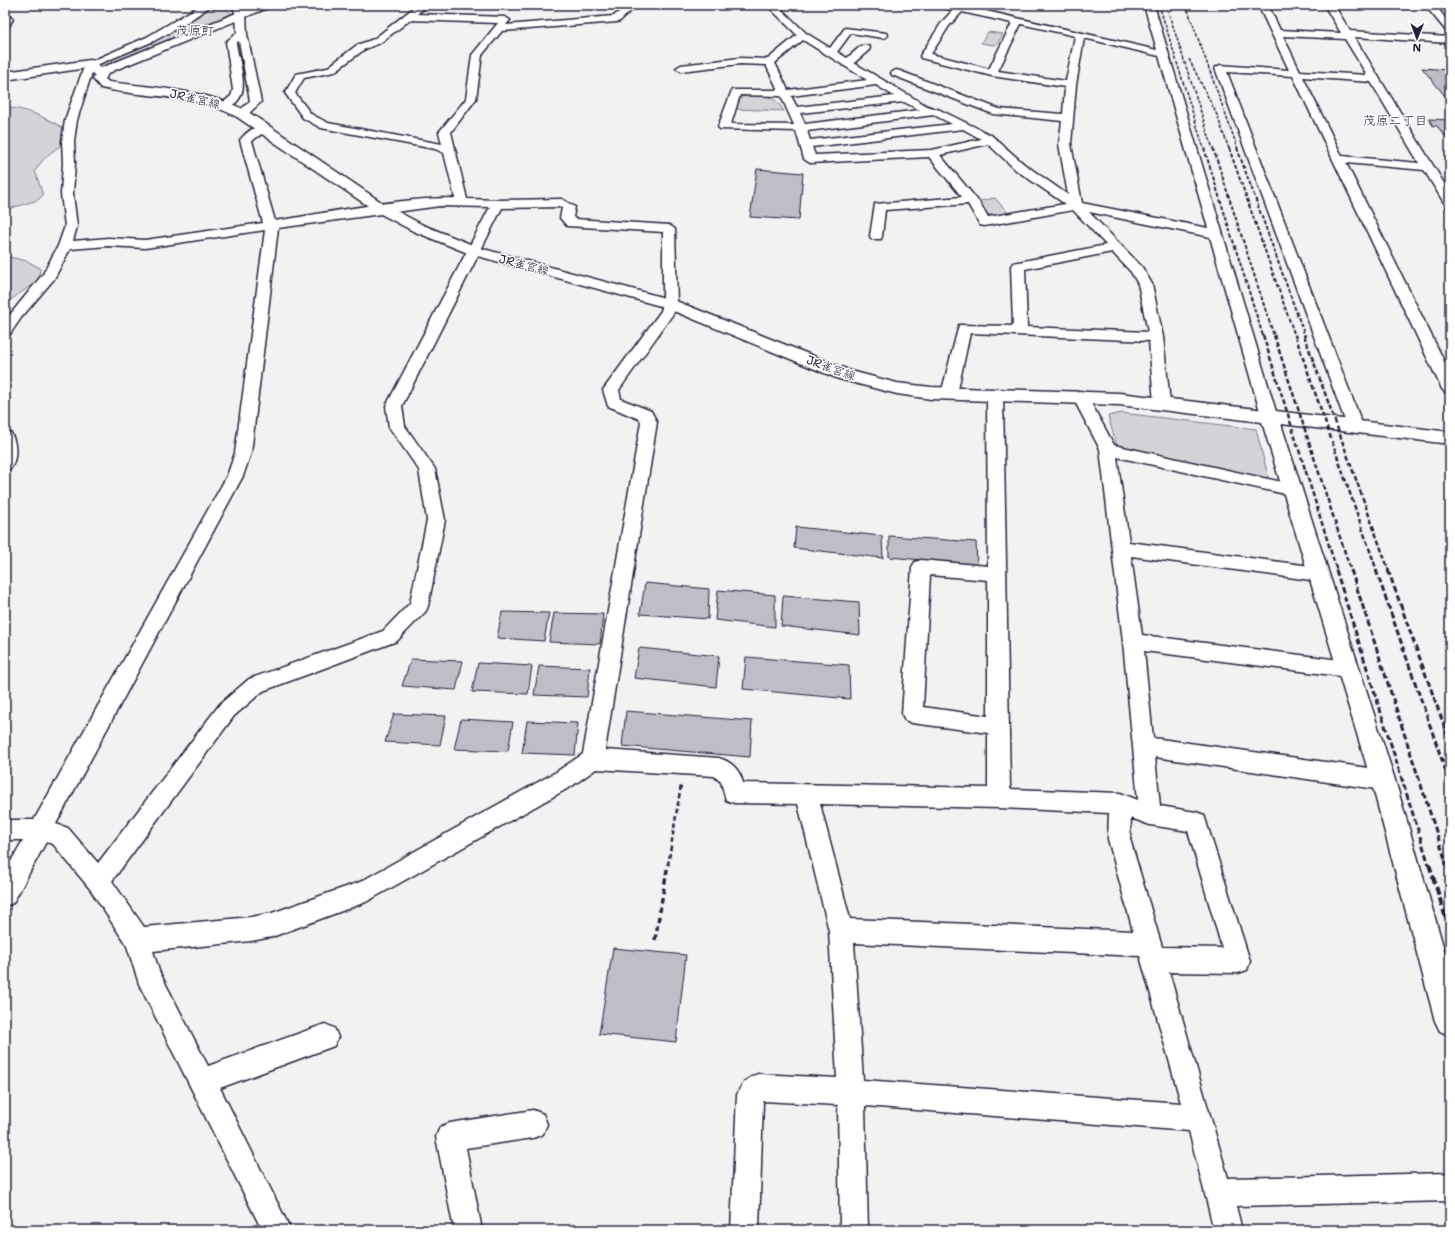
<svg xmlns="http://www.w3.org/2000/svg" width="1455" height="1235" font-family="'Shantell Sans','Klee One',sans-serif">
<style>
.green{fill:#d3d3d8;stroke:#7a7a8a}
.building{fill:#bebec6;stroke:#22223b}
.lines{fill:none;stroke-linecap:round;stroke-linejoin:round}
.minor-casing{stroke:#22223b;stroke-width:3}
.tertiary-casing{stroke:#22223b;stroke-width:3}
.path-far1{stroke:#22223b;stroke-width:2.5;stroke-dasharray:4.5 3;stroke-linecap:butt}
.path{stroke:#22223b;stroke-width:3.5;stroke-dasharray:5.5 4;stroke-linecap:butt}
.minor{fill:#fff;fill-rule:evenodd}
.tertiary{fill:#fff;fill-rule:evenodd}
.rail-far4{stroke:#22223b;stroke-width:1.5;stroke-dasharray:3.5 1.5;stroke-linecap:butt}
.rail-far3{stroke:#22223b;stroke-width:2;stroke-dasharray:4 2;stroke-linecap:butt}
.rail-far2{stroke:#22223b;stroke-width:2.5;stroke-dasharray:5 2.5;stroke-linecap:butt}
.rail-far1{stroke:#22223b;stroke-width:3;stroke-dasharray:6 3;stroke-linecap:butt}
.rail{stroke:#22223b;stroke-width:4;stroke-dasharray:8 4;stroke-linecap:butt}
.labels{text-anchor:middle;stroke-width:3;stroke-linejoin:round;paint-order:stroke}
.far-street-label{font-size:12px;fill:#22223b;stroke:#fff}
.far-quarter-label{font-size:13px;fill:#22223b;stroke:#fff}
.far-neighbourhood-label{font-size:13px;fill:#22223b;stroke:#fff}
</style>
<rect width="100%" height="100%" fill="#f2f2f3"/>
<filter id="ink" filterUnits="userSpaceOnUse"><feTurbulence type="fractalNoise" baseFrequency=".025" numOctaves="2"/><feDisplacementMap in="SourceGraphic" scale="8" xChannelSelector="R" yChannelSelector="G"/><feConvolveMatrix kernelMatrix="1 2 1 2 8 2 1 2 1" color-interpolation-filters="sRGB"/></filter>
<g filter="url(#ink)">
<g class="green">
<path d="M212 5H223L232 14 96 69 93 67 201 15Z"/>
<path d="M988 32 1003 34 997 44 993 45 981 43Z"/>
<path d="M749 95C767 95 774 95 784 111L736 109 740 97Z"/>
<path d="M13 108C33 111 52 121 70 132V140C56 148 44 156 35 171L43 195 38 200 5 210V109Z"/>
<path d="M995 198 1009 214 994 216 984 213 979 201Z"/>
<path d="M5 256 27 261 40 268 39 280 5 304Z"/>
<path d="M1122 413 1256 429 1269 480 1117 447 1108 416Z"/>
</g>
<g class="building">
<path d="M1422 68 1450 70V102Z"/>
<path d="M1429 119 1450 120V136H1445L1437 126H1433Z"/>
<path d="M757 169 803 173 799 220 750 217Z"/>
<path d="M796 527 882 536 883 558 794 548Z"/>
<path d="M889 536 976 542 977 565 889 557Z"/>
<path d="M645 583 709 589 708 619 640 614Z"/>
<path d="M718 590 775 595V627L715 620Z"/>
<path d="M783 596 859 602 860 635 781 626Z"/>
<path d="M502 612 549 613 544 641 497 638Z"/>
<path d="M554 613 603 614 600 644 549 642Z"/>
<path d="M639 648 719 656 716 687 634 678Z"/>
<path d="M746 657 849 665 850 699 743 689Z"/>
<path d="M411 659 463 661 456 690 402 686Z"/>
<path d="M478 663 532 666 528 694 472 692Z"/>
<path d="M539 666 590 668 587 697 534 695Z"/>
<path d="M626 711 752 721 750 757 622 746Z"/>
<path d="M394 714 446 716 440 745 385 742Z"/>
<path d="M461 719 513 722 508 751 454 749Z"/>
<path d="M527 721 578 723 575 755 522 753Z"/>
<path d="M613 948 686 955 676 1042 599 1034Z"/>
</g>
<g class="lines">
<g class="minor-casing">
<g id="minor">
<path d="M201 5H212L183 25 154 41 94 66 77 120 74 141 75 163 73 194 77 226 73 241 108 238 145 240 263 223 240 140C247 131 257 124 268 127L270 129C266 133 258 135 252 141L275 221C333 212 397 198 455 198L444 153 435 149 321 128 303 118 285 93 296 74 327 68 357 45 374 39 417 5H428L417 14 505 17 510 20 506 25 614 16 627 5H637L620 21 617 22 502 31 482 55 476 99 451 132 467 199 498 200 562 199 575 207 573 217 575 219 669 225 675 229 677 304 675 311 619 390 621 399 651 411 657 422 605 750 719 758C732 762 740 770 743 783L988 788V733L912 723 905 720 902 714 912 567 915 562 921 560 988 566 987 395 990 391 995 390 1000 391 1003 395 1010 789 1120 793 1138 800 1123 642 1100 449 1072 396 1075 392 1080 391 1085 392 1114 445 1300 486 1302 490 1300 494 1294 496 1117 457 1129 542 1318 567 1324 569 1327 574 1324 579 1318 581 1131 556 1142 635 1348 661 1355 663 1358 669 1355 675 1348 677 1144 651 1153 738 1383 770 1391 773 1394 780 1391 787 1383 790 1155 757 1160 806 1196 812 1204 815 1250 961 1247 970 1238 973 1169 972 1228 1178 1450 1173V1201L1236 1206 1242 1230H1214L1189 1131 865 1106 868 1230H840L838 1105 763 1101 759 1230H731L737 1095C741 1084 747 1078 758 1074L837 1078 829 931 798 804 734 803 726 800 721 782 714 776 596 769 572 786 366 902 272 937 251 941 153 951 159 971 208 1066 325 1024 334 1028 338 1037 334 1046 220 1088 291 1230H262L139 984 127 946 90 889 53 844 46 842 13 903 5 906V872L23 840H5V820H34L227 476 235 453 265 230 145 248 108 246 70 249 54 279 21 318 10 334 5 335V321L43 274 58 246 65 226 61 194 63 163 62 141 65 120 85 64 147 37ZM410 20 498 23 472 55 466 99 439 132 442 144 328 123 311 114 295 93 304 78 334 72 365 49 380 43ZM440 206 490 207 386 406 389 427 419 470 427 520 410 603 383 631 249 679 220 704 98 863 68 828 56 824 243 476 251 453 278 228ZM560 207 562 208 560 218 567 226 663 232V304L661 311 603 390 608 406 639 419 641 422 583 754 556 772 360 882 272 913 251 917 144 927 112 881 234 716 263 691 397 641 426 611 428 606 445 520 435 469 405 426 402 406 502 208ZM930 575 988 580V716L923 707ZM820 804 999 808 1109 813 1108 839 1133 931 850 919ZM1131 818 1150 825 1188 831 1222 948 1162 947 1130 839ZM854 943 1140 956 1181 1103 863 1080Z"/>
<path d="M232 5H242L246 15 247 34 261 102 246 116 242 117 236 114 250 101 239 41 236 43C239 64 255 101 225 108L220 105 231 96 233 90 226 42 237 33 236 15Z"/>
<path d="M767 5H777L806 33 830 48 845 28 886 33 888 35 886 37 883 38 851 33 837 52 847 58 861 46H869L870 48 869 50 854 63 927 106 940 110 991 135 1024 164 1068 195 1059 144 1062 121 993 114 892 75 891 73 896 70 900 71 999 109 1063 114 1065 87 992 76 921 58 920 56 942 22 953 10 939 7 937 5H960L1157 50 1144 5H1154L1277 415 1275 419 1269 420 1263 419 1261 415 1210 237 1089 212 1142 267 1152 284 1163 337 1170 403 1168 407 1162 408 1156 407 1154 403 1149 341 970 333 957 394 954 398 949 399 944 398 941 394 959 325 1013 326 1011 266 1013 263 1106 245 1073 210 984 226 980 225 968 204 885 210 882 236 881 239H871L870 236 875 204 962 197 929 157 810 163 804 159 796 131 720 129 718 127 732 90H778L766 65 740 64 681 71 676 68 681 65 740 58 768 59 797 35ZM962 12 1012 23 989 69 931 54 949 26ZM1021 24 1075 36 1066 81 998 71ZM1084 38 1159 56 1208 228 1082 203 1071 144 1076 85ZM803 40 867 80 788 90 775 63ZM876 85 894 96 797 107 791 96ZM740 95 781 96 794 125 731 124ZM904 102 920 110 805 124 800 113ZM934 115 952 124 810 140 807 131ZM963 129 981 139 932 150 815 155 812 147ZM988 144 1016 170 1065 204 988 217 979 202 940 155ZM1112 252 1131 272 1138 284 1148 332 1027 327 1025 269Z"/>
<path d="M1258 5H1268L1280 30 1341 33 1324 5H1334L1350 31 1450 37V43L1354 37 1450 193V207L1446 206 1424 170 1346 163 1450 373V394L1445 392 1442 389 1293 76 1227 72 1363 426 1361 430 1355 431 1349 430 1347 426 1215 68 1220 65 1289 70ZM1283 36 1345 39 1367 75 1300 71ZM1303 77 1371 82 1419 163 1342 156Z"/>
<path d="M1425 5H1435L1450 24V33L1447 32Z"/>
<path d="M5 13 13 19 8 28 5 29Z"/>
<path d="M5 432 11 433C17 444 17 458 11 468L5 470Z"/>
<path d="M533 1110 543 1114 547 1124 543 1134 533 1138 466 1148 482 1230H454L436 1137 440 1127 450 1123Z"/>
</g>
</g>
<g class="tertiary-casing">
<path id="tertiary" d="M256 5H271L270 7 115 70 108 74 105 79 109 82C155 88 204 89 247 111L387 206 423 225 480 248 676 301 851 371 897 383 931 387 1119 393 1265 410 1269 409 1276 411 1450 432V444L1281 424 1395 780 1450 970V1036L1440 1031 1435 1021 1371 780 1262 422 1119 405 931 399 897 394 839 379 664 307 470 254 413 231 377 212 237 117C192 92 148 99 101 88L93 79 95 76 87 68 5 80V72L90 60 94 61 101 68Z"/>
</g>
<path class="path-far1" d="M668 865 681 785"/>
<path class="path" d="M655 940 668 864"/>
<use href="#minor" class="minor"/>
<use href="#tertiary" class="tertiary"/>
<g class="rail-far4">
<path d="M1159 5 1204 149"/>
<path d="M1166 5 1213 149"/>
<path d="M1186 5 1238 149"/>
<path d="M1189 59 1217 115 1229 149"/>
</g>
<g class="rail-far3">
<path d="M1204 148 1263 336"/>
<path d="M1213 148 1274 336"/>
<path d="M1229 148 1295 336"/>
<path d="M1237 148 1305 336"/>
</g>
<g class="rail-far2">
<path d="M1263 335 1337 571"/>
<path d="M1274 335 1351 571"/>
<path d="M1295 335 1377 571"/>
<path d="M1304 335 1389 571"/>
</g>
<g class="rail-far1">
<path d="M1336 570 1429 865"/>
<path d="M1351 570 1447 865"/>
<path d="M1376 570 1450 783"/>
<path d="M1388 570 1450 742"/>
</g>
<g class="rail">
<path d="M1429 864 1450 931"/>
<path d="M1447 864 1450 873"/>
</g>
</g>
</g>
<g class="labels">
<g class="far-street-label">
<text transform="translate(195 99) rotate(13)" y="4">JR雀宮線</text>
<text transform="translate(524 265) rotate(15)" y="4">JR雀宮線</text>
<text transform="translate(831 368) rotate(20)" y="4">JR雀宮線</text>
</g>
<g class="far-quarter-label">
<text x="195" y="35">茂原町</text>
</g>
<g class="far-neighbourhood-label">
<text x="1395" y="125">茂原二丁目</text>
</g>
</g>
<rect width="1455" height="1235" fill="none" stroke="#fff" stroke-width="20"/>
<rect x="10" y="10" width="1435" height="1215" fill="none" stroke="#22223b" stroke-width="1.5" filter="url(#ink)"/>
<g transform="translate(1417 38) rotate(181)" stroke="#ffffff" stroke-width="3" paint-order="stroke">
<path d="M0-3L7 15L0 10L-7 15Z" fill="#22223b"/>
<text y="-6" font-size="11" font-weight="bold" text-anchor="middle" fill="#22223b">N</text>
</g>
</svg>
